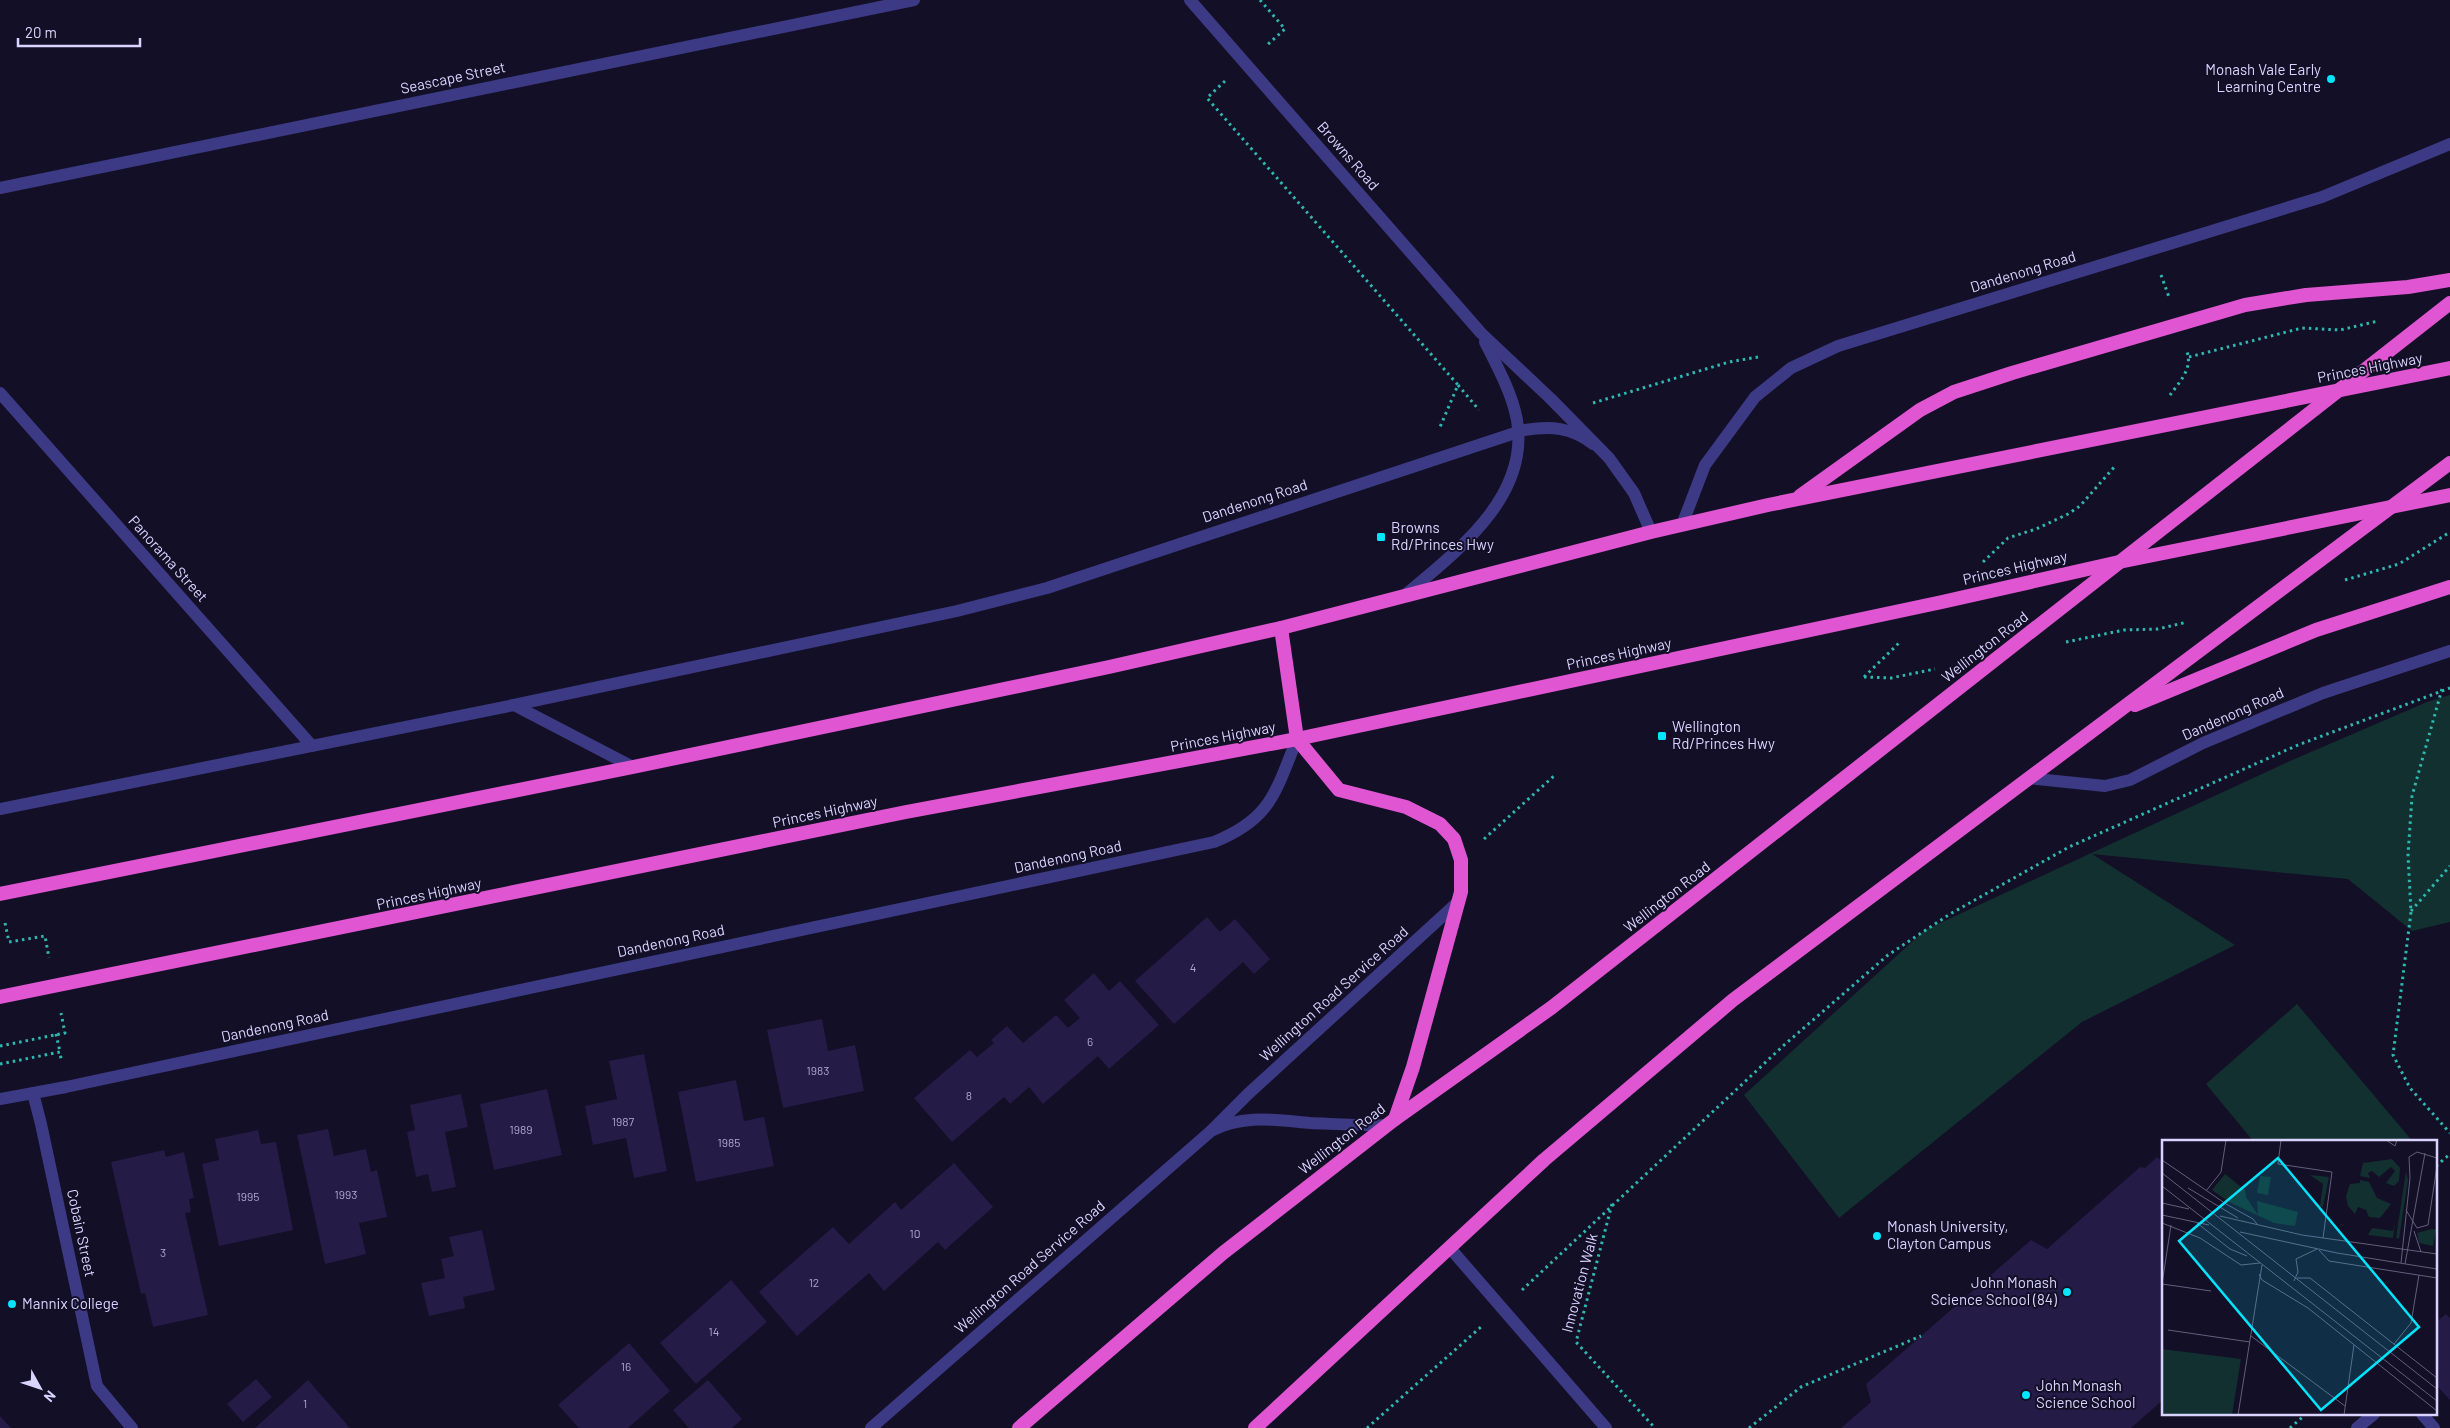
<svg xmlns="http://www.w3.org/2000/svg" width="2450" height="1428" font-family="Barlow,sans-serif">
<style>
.green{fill:#12302f}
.building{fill:#241b47}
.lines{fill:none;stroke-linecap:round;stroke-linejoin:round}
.path{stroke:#2fb8b0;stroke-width:3;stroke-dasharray:2.5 4;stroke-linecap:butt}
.service{stroke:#3d3a85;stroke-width:12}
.minor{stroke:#3d3a85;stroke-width:12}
.trunk{stroke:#e055d1;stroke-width:14}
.poi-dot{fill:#00e5ff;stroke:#130f26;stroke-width:2}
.labels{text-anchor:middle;stroke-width:4;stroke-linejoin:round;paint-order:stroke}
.number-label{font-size:12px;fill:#aca6d1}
.poi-label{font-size:15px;fill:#d9d4ff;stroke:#130f26;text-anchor:start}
.street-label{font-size:15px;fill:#d9d4ff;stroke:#130f26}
.inset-road{fill:none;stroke:#625e7d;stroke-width:1}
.view{fill:#00e5ff;fill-opacity:0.15;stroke:#00e5ff;stroke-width:2.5}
.inset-edge{fill:none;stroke:#d9d4ff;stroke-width:2.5}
</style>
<rect width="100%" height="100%" fill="#130f26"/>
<g class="green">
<path d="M2450 695V922L2412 931 2348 879 2092 854 2235 945 2082 1022 1839 1218 1744 1095 1925 930 2290 761 2427 702Z"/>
<path d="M2297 1004 2409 1137 2413 1142H2254L2206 1084Z"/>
</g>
<g class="building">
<path d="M1207 917 1220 932 1235 919 1270 959 1254 974 1243 962 1174 1024 1135 981Z"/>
<path d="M1094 973 1109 991 1120 981 1159 1025 1109 1069 1098 1056 1043 1104 1029 1087 1010 1104 1004 1097 952 1142 914 1098 970 1050 977 1057 994 1043 991 1040 1007 1026 1023 1043 1056 1015 1068 1028 1080 1018 1064 1000Z"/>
<path d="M822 1019 828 1051 855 1045 864 1091 783 1108 767 1030Z"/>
<path d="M644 1054 667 1171 634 1178 626 1138 593 1145 585 1106 617 1099 609 1061Z"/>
<path d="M736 1080 744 1121 764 1117 774 1166 696 1182 678 1092Z"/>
<path d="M547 1089 562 1155 494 1170 480 1104Z"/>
<path d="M461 1094 468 1127 445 1132 456 1187 432 1192 428 1174 416 1177 407 1132 415 1130 410 1105Z"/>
<path d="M328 1129 334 1156 366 1149 371 1172 377 1170 387 1217 359 1223 366 1254 325 1264 297 1135Z"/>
<path d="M258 1130 261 1144 276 1142 293 1230 219 1246 202 1164 219 1160 215 1139Z"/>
<path d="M164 1150 166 1157 184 1152 194 1198 189 1199 191 1212 185 1213 208 1315 153 1327 145 1293 141 1294 111 1162Z"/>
<path d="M2157 1157 2164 1163V1399L2131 1428H1841L1871 1402 1866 1384 2031 1240 2047 1249 2140 1167 2145 1168Z"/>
<path d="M954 1163 993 1207 945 1250 938 1242 884 1291 869 1273 797 1336 759 1292 833 1227 849 1244 895 1202 901 1210Z"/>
<path d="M482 1230 495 1290 463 1297 465 1308 429 1316 421 1283 445 1278 441 1259 454 1256 449 1237Z"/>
<path d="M731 1280 767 1322 696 1384 660 1343Z"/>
<path d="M2446 1314 2450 1318V1400L2436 1385V1322Z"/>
<path d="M629 1343 670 1391 628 1428H579L558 1405Z"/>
<path d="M256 1379 272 1397 243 1422 227 1404Z"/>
<path d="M308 1380 350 1428H255Z"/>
<path d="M708 1380 742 1419 732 1428H689L673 1410Z"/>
<path d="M0 1416 11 1428H0Z"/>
</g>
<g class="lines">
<g class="path">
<path d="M1260 0 1285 29 1266 46"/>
<path d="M1225 81 1207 98 1458 385 1440 427"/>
<path d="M2161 275 2169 297"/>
<path d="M2189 357 2302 328 2340 330 2378 321"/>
<path d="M1458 385 1479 410"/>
<path d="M2170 395C2179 383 2193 368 2187 352"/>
<path d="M1593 403 1729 362 1758 357"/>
<path d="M1983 562 2008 538 2036 529 2068 514 2080 506 2116 465"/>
<path d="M2345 580 2399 564 2450 532"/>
<path d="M2066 642 2124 630 2158 629 2187 622"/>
<path d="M1864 677 1891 678 1935 669"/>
<path d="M1864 677 1901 641"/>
<path d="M2442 689 2412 796 2408 855 2411 912 2393 1055 2410 1088 2450 1133"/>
<path d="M1484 839 1555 775"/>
<path d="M2411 911 2450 866"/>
<path d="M5 923 9 942 45 936 49 958"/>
<path d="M56 1034 60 1052"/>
<path d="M0 1046 65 1033 61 1013"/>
<path d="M0 1064 60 1052 61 1059"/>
<path d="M2436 1166 2450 1154"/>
<path d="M1612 1204 1576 1342 1655 1428"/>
<path d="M1522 1290 1783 1046 1888 955 1950 914 2069 847 2298 745 2450 688"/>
<path d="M1367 1428 1482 1326"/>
<path d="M1749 1428 1801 1387 1921 1336"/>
<path d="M2290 1428 2306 1414"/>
</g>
<path class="service" d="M1211 1131 1248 1094 1458 902"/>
<g class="minor">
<path d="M1190 0 1481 333 1551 399 1609 458 1634 493 1651 532"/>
<path d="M0 188 914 0"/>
<path d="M0 393 312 746"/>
<path d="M1682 525 1705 465 1755 397 1791 368 1838 346 2322 197 2450 144"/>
<path d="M1405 595C1457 551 1530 497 1517 420 1512 393 1497 366 1485 342"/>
<path d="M514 705 633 767"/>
<path d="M2028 778 2105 786 2130 780 2203 743 2323 693 2450 651"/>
<path d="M0 809 514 705 957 611 1047 588 1524 430C1551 426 1571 427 1593 444"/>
<path d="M33 1093 41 1124 97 1386 132 1428"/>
<path d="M0 1099 66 1087 1214 842C1271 819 1275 793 1297 739"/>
<path d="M1449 1247 1606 1428"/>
<path d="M2422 1414 2434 1428"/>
<path d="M871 1428 1211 1131C1243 1114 1275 1120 1310 1123 1336 1124 1362 1126 1388 1125"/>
<path d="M2357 1428 2374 1414"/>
</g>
<g class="trunk">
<path d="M1800 496 1920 410 1954 392 2012 373 2245 305 2306 295 2408 287 2450 280"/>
<path d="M1281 628 1297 739 1339 790 1406 807 1440 824 1454 839 1461 860V892L1413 1067 1395 1119"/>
<path d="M2135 705 2316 630 2450 587"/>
<path d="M0 894 633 767 1109 667 1281 628 1651 532 1768 505 2450 368"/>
<path d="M0 997 906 812 1297 739 1942 602 2119 562 2450 495"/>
<path d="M1019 1428 1223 1253 1395 1119 1551 1008 2450 303"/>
<path d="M1255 1428 1544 1160 1733 1000 2450 463"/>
</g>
</g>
<g class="poi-dot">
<circle cx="2331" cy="79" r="5"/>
<rect x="1376" y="532" width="10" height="10" rx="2.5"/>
<rect x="1657" y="731" width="10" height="10" rx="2.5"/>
<circle cx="1877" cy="1236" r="5"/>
<circle cx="2067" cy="1292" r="5"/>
<circle cx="12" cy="1304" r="5"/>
<circle cx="2026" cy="1395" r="5"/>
</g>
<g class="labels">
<g class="number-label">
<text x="1193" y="972">4</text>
<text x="1090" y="1046">6</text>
<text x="818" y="1075">1983</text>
<text x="969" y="1100">8</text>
<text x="623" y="1126">1987</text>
<text x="521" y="1134">1989</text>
<text x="729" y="1147">1985</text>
<text x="346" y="1199">1993</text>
<text x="248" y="1201">1995</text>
<text x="915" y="1238">10</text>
<text x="163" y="1257">3</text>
<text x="814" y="1287">12</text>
<text x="714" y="1336">14</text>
<text x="626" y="1371">16</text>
<text x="305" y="1408">1</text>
</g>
<g class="poi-label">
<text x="2321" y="75" text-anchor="end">Monash Vale Early<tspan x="2321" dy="17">Learning Centre</tspan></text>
<text x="1391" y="533">Browns<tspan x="1391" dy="17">Rd/Princes Hwy</tspan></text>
<text x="1672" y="732">Wellington<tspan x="1672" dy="17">Rd/Princes Hwy</tspan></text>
<text x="1887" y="1232">Monash University,<tspan x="1887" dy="17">Clayton Campus</tspan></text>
<text x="2057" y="1288" text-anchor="end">John Monash<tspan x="2057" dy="17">Science School (84)</tspan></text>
<text x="22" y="1309">Mannix College</text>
<text x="2036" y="1391">John Monash<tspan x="2036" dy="17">Science School</tspan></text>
</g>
<g class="street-label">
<text transform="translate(453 78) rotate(-12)" y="5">Seascape Street</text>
<text transform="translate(1348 156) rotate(49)" y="5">Browns Road</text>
<text transform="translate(2023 272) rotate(-17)" y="5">Dandenong Road</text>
<text transform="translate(2370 368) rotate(-11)" y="5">Princes Highway</text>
<text transform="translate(1255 501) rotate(-18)" y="5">Dandenong Road</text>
<text transform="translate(168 559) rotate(48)" y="5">Panorama Street</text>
<text transform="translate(2015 568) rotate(-13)" y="5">Princes Highway</text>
<text transform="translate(1985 647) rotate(-38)" y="5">Wellington Road</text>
<text transform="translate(1619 654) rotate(-12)" y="5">Princes Highway</text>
<text transform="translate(2233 714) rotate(-24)" y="5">Dandenong Road</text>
<text transform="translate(1223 737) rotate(-11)" y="5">Princes Highway</text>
<text transform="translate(825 812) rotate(-12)" y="5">Princes Highway</text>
<text transform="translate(1068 857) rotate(-12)" y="5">Dandenong Road</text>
<text transform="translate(429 894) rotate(-12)" y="5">Princes Highway</text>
<text transform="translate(1667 897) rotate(-38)" y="5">Wellington Road</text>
<text transform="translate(671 941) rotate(-12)" y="5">Dandenong Road</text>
<text transform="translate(1334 994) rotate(-42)" y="5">Wellington Road Service Road</text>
<text transform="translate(275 1026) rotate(-12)" y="5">Dandenong Road</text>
<text transform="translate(1342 1139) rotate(-38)" y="5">Wellington Road</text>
<text transform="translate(81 1233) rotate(78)" y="5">Cobain Street</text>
<text transform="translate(1030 1267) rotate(-41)" y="5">Wellington Road Service Road</text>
<text transform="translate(1580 1283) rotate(-75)" y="5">Innovation Walk</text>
</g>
</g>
<g transform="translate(2162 1140)">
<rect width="275" height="275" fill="#130f26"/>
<path d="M230 19 238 28 237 41 232 46 224 43 233 31 229 27 217 37 210 31 206 33 208 38 198 36 201 23ZM244 31 246 40 237 99 234 98ZM63 34 83 50 84 57 96 75 95 61 136 72 133 86 112 83 67 62 50 50ZM148 35 167 37 161 67 158 66 161 44ZM98 36 109 37 106 55 95 53ZM198 40 207 42 215 58 229 64 218 78 207 77 204 70 196 67 193 74 186 66 184 56 188 44 198 43ZM233 83 231 98 206 95 210 88 231 91ZM270 89 274 90 271 106 257 103 255 93ZM0 209 79 219 70 275H0Z" fill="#12302f"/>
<path class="inset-road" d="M119 0 116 24 170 32 161 98M224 0 233 6 235 0M0 20 64 64 91 79 95 84M0 33 275 249M0 46 275 261M26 48 76 78M44 51 59 32 64 0M0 63 27 69M244 70 255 88 266 85 275 26M0 75 47 85M58 76 140 95 275 114M0 83 38 98 79 125 98 123M35 83 68 109 85 116M252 91 259 112M78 92 175 113 275 129M157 110 167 121 275 138M239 123 248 38 247 17 255 12 275 18M243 124 263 13M97 134 100 140 146 168 275 271M135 138H148L275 238M132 141 136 132 134 119 155 109M0 144 9 85M0 144 49 151M6 190 88 202M89 196 183 266M232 204 249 183 257 135M76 275 100 125M182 275 192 205"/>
<path class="view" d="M116 18 257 187 159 270 17 101Z"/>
<rect width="275" height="275" class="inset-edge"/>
</g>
<g transform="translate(40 1388) rotate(130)" stroke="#130f26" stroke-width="4" paint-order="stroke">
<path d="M0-4L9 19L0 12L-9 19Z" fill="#d9d4ff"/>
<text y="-8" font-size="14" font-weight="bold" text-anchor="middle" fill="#d9d4ff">N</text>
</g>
<path d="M18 38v8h122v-8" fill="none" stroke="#d9d4ff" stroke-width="2.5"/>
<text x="25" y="38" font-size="15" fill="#d9d4ff" stroke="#130f26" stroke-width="4" paint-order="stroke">20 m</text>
</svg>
